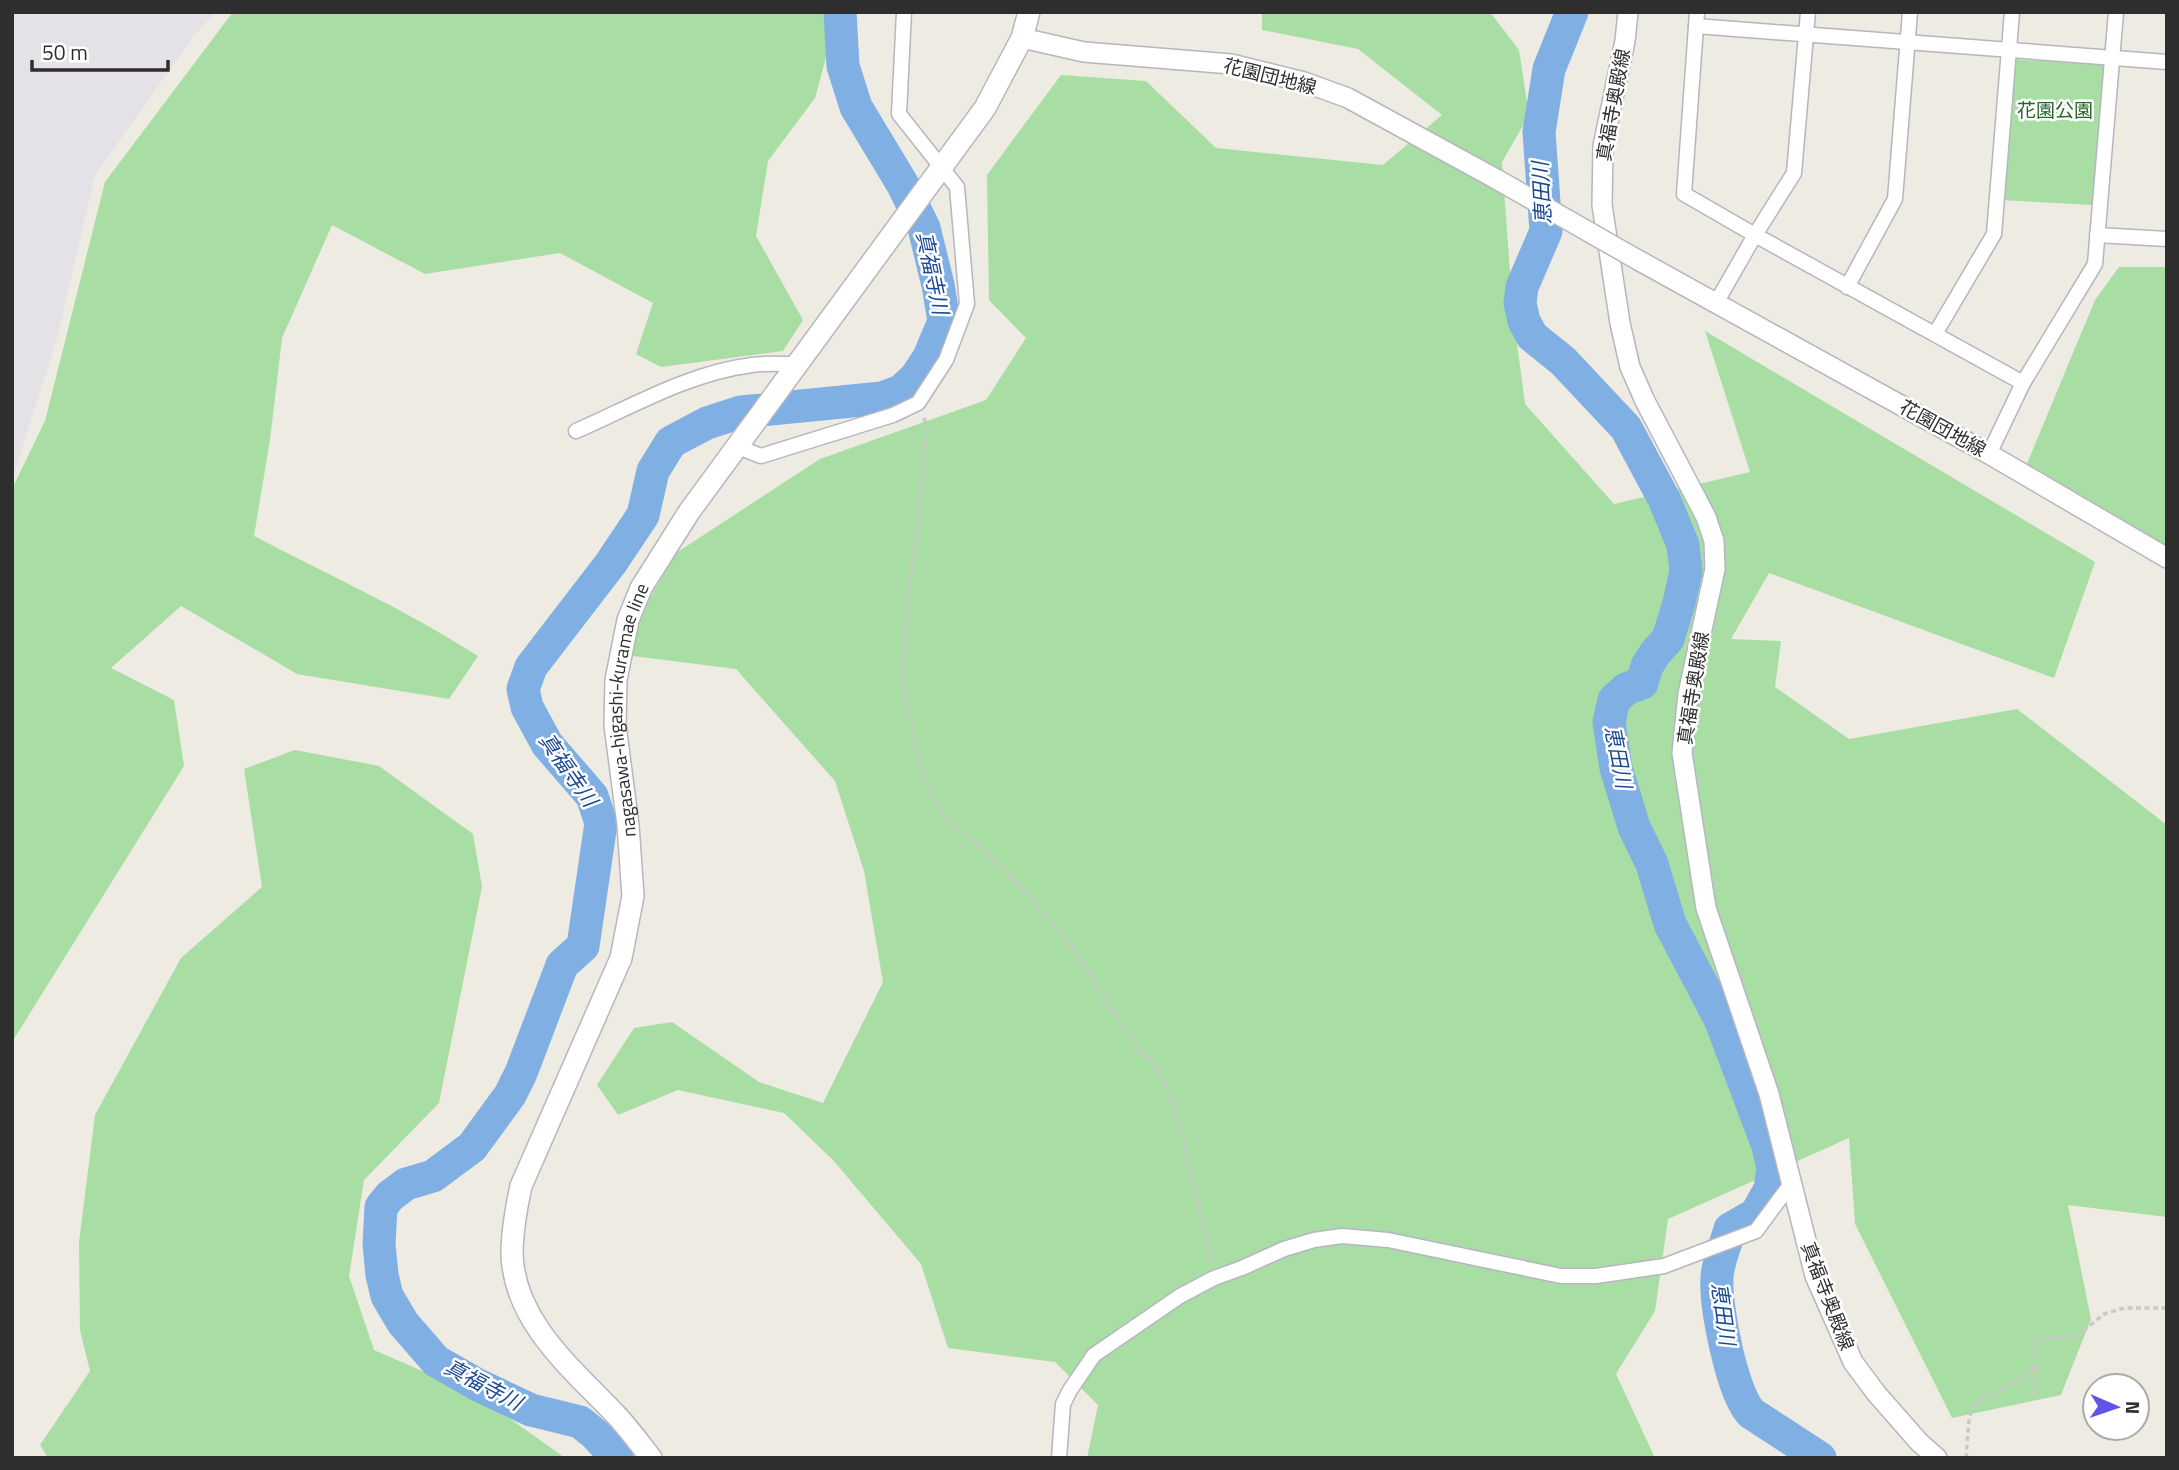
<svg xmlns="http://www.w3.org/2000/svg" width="2179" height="1470" font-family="'Titillium Web','Noto Sans JP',sans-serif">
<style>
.industrial{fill:#e4e1e7}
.green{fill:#a8dea4}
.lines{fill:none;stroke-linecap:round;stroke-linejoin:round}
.river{stroke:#80afe4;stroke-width:33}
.minor-casing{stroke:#b6b5c0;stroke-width:17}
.tertiary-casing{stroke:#b6b5c0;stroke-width:22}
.secondary-casing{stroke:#b6b5c0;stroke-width:24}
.path{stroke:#c9c9c9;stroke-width:3.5;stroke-dasharray:5 3.5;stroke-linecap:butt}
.minor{stroke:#fff;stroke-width:14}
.tertiary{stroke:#fff;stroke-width:19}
.secondary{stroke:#fff;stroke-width:21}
.tertiary-bridge-casing{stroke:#b6b5c0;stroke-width:22;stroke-linecap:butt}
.tertiary-bridge{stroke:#fff;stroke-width:19}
.labels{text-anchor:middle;stroke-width:5;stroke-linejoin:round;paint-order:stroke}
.street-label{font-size:19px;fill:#2e2e2e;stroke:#fff}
.park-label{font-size:19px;fill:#236627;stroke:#fff}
.water-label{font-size:21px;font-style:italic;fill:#1b4a94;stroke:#fff}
</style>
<rect width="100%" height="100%" fill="#edebe2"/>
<path class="industrial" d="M12 12H216L195 34 95 175 57 338 12 480Z"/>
<g class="green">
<path d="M233 12H829L828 50 815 98 768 161 756 236 803 320 783 351 661 367 636 354 653 303 560 253 425 274 332 225 282 338 270 440 254 536C329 575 406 610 478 656L449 699 297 674 181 606 111 668 174 700 184 766 12 1042V489L45 421 105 182Z"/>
<path d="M1262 12H1490L1519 50 1529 115 1502 162 1513 313 1525 404 1614 504 1750 472 1705 331 2095 562 2054 678 1769 573 1731 639 1781 641 1775 687 1849 739 2017 709 2167 825V1217L2068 1205 2091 1319 2061 1395 1952 1418 1855 1224 1849 1138 1668 1219 1655 1311 1616 1374 1655 1458H1087L1098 1405 1055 1362 948 1348 921 1264 833 1160 784 1113 678 1090 618 1115 597 1085 634 1028 672 1022 759 1082 823 1103 883 982 864 871 835 781 736 669 617 654 676 553 820 459 986 400 1026 338 989 300 987 175 1061 75 1146 81 1216 148 1383 165 1442 115 1358 49 1262 30Z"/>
<path d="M2012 59 2106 65 2093 205 2002 200Z"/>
<path d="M2119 267H2167V547L2026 466 2095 300Z"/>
<path d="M295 750 379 766 473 834 482 887 439 1103 364 1180 349 1276 374 1350 477 1395 565 1458H48L40 1445 90 1371 80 1330 79 1242 95 1115 181 958 262 887 244 769Z"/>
</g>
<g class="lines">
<g class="river">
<path d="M1572 12 1549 69 1539 132 1546 231 1522 287 1520 303 1524 321 1532 336 1563 361 1626 428 1664 499 1683 545 1686 571 1679 603 1668 639 1656 652 1647 666 1642 683 1626 689 1614 700 1609 722 1616 768 1634 827 1652 864 1670 924 1720 1019 1768 1146 1773 1168 1770 1189 1756 1214 1730 1229C1726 1244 1718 1261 1717 1277 1715 1306 1732 1393 1751 1413L1820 1458"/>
<path d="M617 1458 596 1435 580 1422 531 1410 478 1385 436 1361 403 1323 387 1296 382 1275 379 1244 381 1207 390 1196 406 1184 433 1176 472 1147 510 1095 521 1073 562 965 583 946 601 823 592 796 547 744 527 707 523 689 531 667 611 563 643 515 653 471 671 442 707 423 741 412 882 398 901 391 916 377 929 357 944 321 938 285 924 228 903 185 856 107 843 66 840 12"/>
</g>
<g class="minor-casing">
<g id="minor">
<path d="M1697 12 1684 194 1755 235 2023 383"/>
<path d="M1696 26 2167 62"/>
<path d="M2097 235 2167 239"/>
<path d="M1847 287 1895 199 1910 12"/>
<path d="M1716 303 1755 235 1794 173 1808 12"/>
<path d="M1935 334 1994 234 2012 12"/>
<path d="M576 431C633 406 689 373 752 365 766 363 781 364 795 364"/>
<path d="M738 447 761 456 893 415 918 403 946 360 967 304 957 187 899 114 904 12"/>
<path d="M1989 454 2023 383 2095 264 2116 12"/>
<path d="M1059 1458 1063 1404 1070 1390 1094 1355 1180 1296 1214 1278 1242 1268 1284 1249 1314 1240 1342 1236 1388 1240 1561 1276H1596L1664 1266 1756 1231 1793 1181"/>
</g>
</g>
<g class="tertiary-casing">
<g id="tertiary">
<path d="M1628 12 1625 41 1603 146 1602 205 1620 323 1630 367 1645 401 1706 517 1714 541 1715 569 1688 694 1682 753 1706 908 1769 1094 1815 1276 1853 1362 1876 1393 1919 1442 1937 1458"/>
<path d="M1022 38 1084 52 1231 64 1304 82 1348 98 1498 180"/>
<path d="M1638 260 1989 454 2167 558"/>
</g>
</g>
<g class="secondary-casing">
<g id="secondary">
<path id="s1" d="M651 1458C640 1444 629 1429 617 1416 574 1370 515 1324 512 1255 512 1232 516 1209 521 1186L621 958 633 896 628 825 615 725 616 680 628 620 641 588 689 512 985 108 1022 38 1029 12"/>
</g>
</g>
<g class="path">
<path d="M924 418 927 429 918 529 907 598 903 690 923 777 929 793 948 819 999 865 1032 898 1073 948 1135 1046 1156 1066 1178 1116 1212 1264"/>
<path d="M2034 1394 2037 1342 2040 1339 2076 1337 2104 1314 2124 1308H2167"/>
<path d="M1966 1458 1969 1420 1972 1409 1980 1400 2026 1375 2036 1366"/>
</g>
<use href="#minor" class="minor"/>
<use href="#tertiary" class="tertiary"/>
<use href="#secondary" class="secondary"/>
<g class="tertiary-bridge-casing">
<path id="tertiary-bridge" d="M1498 180 1638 260"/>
</g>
<use href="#tertiary-bridge" class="tertiary-bridge"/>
</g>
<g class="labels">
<g class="street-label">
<text transform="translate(1270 76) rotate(14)" y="7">花園団地線</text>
<text transform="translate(1613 105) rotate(-80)" y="7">真福寺奥殿線</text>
<text transform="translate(1943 428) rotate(29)" y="7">花園団地線</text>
<text transform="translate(1693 688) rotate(-81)" y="7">真福寺奥殿線</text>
<text dy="7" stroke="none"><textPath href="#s1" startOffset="821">nagasawa-higashi-kuramae line</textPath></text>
<text transform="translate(1828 1296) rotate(69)" y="7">真福寺奥殿線</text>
</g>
<g class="park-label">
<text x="2055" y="117">花園公園</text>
</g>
<g class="water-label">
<text transform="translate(1542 193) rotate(-93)" y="7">恵田川</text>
<text transform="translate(932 273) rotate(78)" y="7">真福寺川</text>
<text transform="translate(1618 757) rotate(79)" y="7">恵田川</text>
<text transform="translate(568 770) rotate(55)" y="7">真福寺川</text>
<text transform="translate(1723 1314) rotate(82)" y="7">恵田川</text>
<text transform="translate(483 1385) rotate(28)" y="7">真福寺川</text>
</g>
</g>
<rect width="2179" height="1470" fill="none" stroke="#2e2e2e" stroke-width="28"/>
<g transform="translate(2116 1407) rotate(92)"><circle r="33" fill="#ffffff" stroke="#ababab" stroke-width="2"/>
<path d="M0-5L12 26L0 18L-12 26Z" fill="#5f53ea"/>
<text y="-10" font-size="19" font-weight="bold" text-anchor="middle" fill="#2e2e2e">N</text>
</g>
<path d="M32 60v10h136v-10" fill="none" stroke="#2e2e2e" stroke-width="3.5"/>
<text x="42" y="60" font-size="21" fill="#2e2e2e" stroke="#ffffff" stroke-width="5" paint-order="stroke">50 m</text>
</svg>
